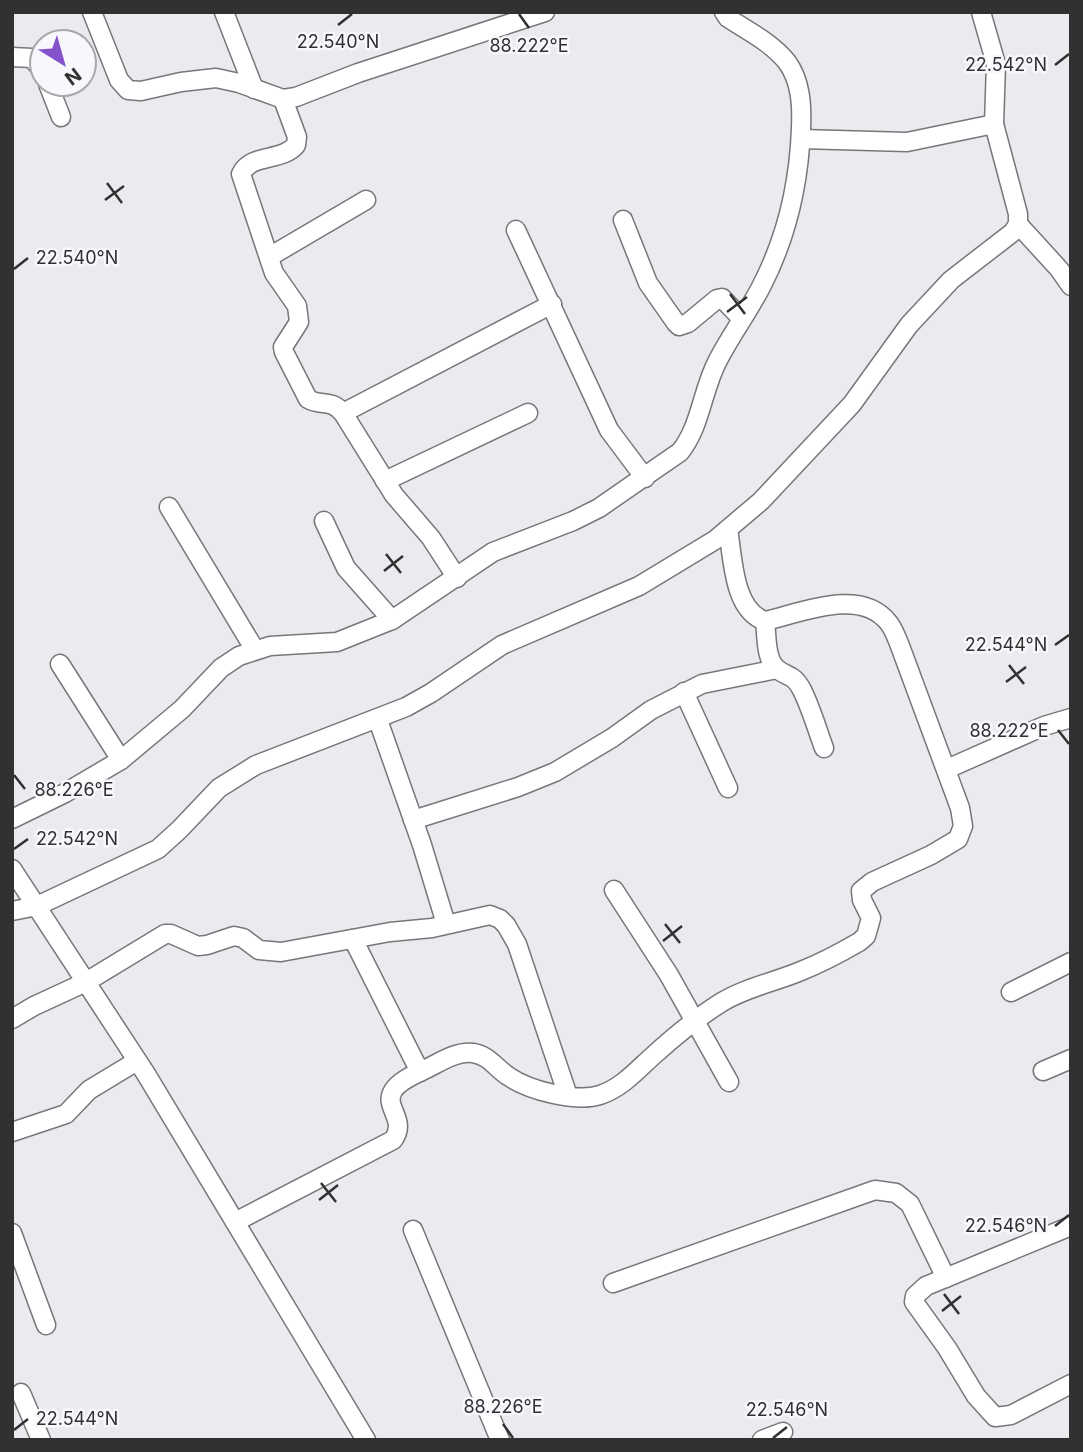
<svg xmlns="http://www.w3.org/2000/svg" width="1083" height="1452" font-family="Inter,sans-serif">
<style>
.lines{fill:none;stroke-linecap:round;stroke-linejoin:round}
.minor-casing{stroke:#77767a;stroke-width:21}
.minor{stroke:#fff;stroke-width:18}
.ticks{fill:none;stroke:#313132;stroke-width:2.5}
.ticks-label{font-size:18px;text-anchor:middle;fill:#313132;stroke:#f8f7fb;stroke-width:5;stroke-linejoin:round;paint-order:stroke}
</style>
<rect width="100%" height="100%" fill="#ebeaee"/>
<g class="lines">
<g class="minor-casing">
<g id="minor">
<path d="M92 12 119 80 128 90 141 91 181 82 216 78 239 83 283 99 296 97 358 73 545 12"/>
<path d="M224 12 254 89"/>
<path d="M12 57 32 58 42 70"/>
<path d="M48 84 61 117"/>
<path d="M283 99 297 137 296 145C282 162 251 153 241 174L274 273 297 306 299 322 283 347 284 352 308 399C322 407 330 398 343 413L394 495 431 538 457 578"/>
<path d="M801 139 907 142 994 124"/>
<path d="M623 220 648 283 676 323 679 326 688 323 717 299 722 298 742 319"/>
<path d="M1018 224 1059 269 1071 286"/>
<path d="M516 230 609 430 645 478"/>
<path d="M269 257 366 200"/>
<path d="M343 413 552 304"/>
<path d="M385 481 528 413"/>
<path d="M169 507 255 650"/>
<path d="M324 521 346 568 392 620"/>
<path d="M765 621C767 635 765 659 777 669 788 678 793 673 802 690 811 708 817 729 824 748"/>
<path d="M60 664 121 760"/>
<path d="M684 692 728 788"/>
<path d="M378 720 422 845 446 924"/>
<path d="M947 769 1044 726 1071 718"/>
<path d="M12 819 65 793 121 760 182 709 221 668 239 656 270 646 337 642 392 620 493 552 573 521 599 508 680 452C701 426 702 390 718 360 731 335 748 312 761 287 787 237 799 184 801 128 802 106 801 81 787 62 772 43 748 31 728 18L724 12"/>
<path d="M413 820 518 787 555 772 612 738 651 710 702 684 777 669"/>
<path d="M12 869 146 1074 366 1440"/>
<path d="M614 890 669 975 729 1082"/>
<path d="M12 911 37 906 158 849 179 830 219 788 256 765 406 707 431 693 502 645 639 586 715 540 761 501 852 404 909 325 951 280 1013 232 1018 224V214L994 124 996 64 981 12"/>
<path d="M353 939 420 1072"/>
<path d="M1011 992 1071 962"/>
<path d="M12 1019 34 1006 86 982 165 934H171L198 946 207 945 234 936 243 938 259 950 281 952 390 932 432 928 490 915 500 919 506 925 517 944 568 1096"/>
<path d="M1043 1071 1071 1059"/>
<path d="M12 1132 66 1114 89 1090 137 1061"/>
<path d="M235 1222 393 1140C408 1120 383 1107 393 1091 399 1080 418 1073 428 1068 442 1061 457 1051 473 1053 488 1055 496 1068 508 1076 528 1090 576 1103 600 1095 622 1088 638 1069 655 1054 676 1035 698 1017 722 1002 747 987 775 982 801 971 821 963 840 953 859 942L866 936 871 918 862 900 861 891 872 882 931 855 958 839 963 826 960 808 900 646C897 639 894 629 888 622 860 587 801 613 765 621 733 610 733 558 728 529"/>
<path d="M1071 1226 926 1286 915 1296 914 1302 947 1348 976 1396 995 1417 1011 1415 1071 1384"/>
<path d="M413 1230 500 1440"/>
<path d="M12 1233 46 1325"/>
<path d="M613 1283 875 1190 896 1193 910 1204 946 1278"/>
<path d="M21 1393 41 1440"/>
<path d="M762 1440 783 1432"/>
</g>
</g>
<use href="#minor" class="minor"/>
</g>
<path class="ticks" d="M519 14 529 28M338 25 352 14M1055 65 1069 54M107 183 122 203M105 200 124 186M14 269 28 258M730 294 745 314M727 312 747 297M386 554 401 573M384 571 403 556M1055 645 1069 635M1009 665 1024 684M1006 682 1026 667M1058 730 1069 744M14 775 25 789M14 849 28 839M665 924 680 943M663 941 682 926M321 1183 336 1202M319 1200 338 1185M1055 1226 1069 1215M944 1294 959 1314M942 1311 961 1296M503 1424 513 1438M14 1430 28 1419M773 1438 787 1427"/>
<g class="ticks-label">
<text x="338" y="48">22.540°N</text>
<text x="529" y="52">88.222°E</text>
<text x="1006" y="71">22.542°N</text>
<text x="77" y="264">22.540°N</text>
<text x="1006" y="651">22.544°N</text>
<text x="1009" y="737">88.222°E</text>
<text x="74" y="796">88.226°E</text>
<text x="77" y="845">22.542°N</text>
<text x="1006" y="1232">22.546°N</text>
<text x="503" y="1413">88.226°E</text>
<text x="787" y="1416">22.546°N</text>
<text x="77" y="1425">22.544°N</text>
</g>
<rect width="1083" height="1452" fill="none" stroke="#313132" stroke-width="28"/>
<g transform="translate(63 63) rotate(143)"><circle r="33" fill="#f8f7fb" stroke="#a8a8ab" stroke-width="2"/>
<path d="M0-5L12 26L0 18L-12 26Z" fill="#8452cb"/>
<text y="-10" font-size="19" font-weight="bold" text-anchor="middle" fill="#313132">N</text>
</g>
</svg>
